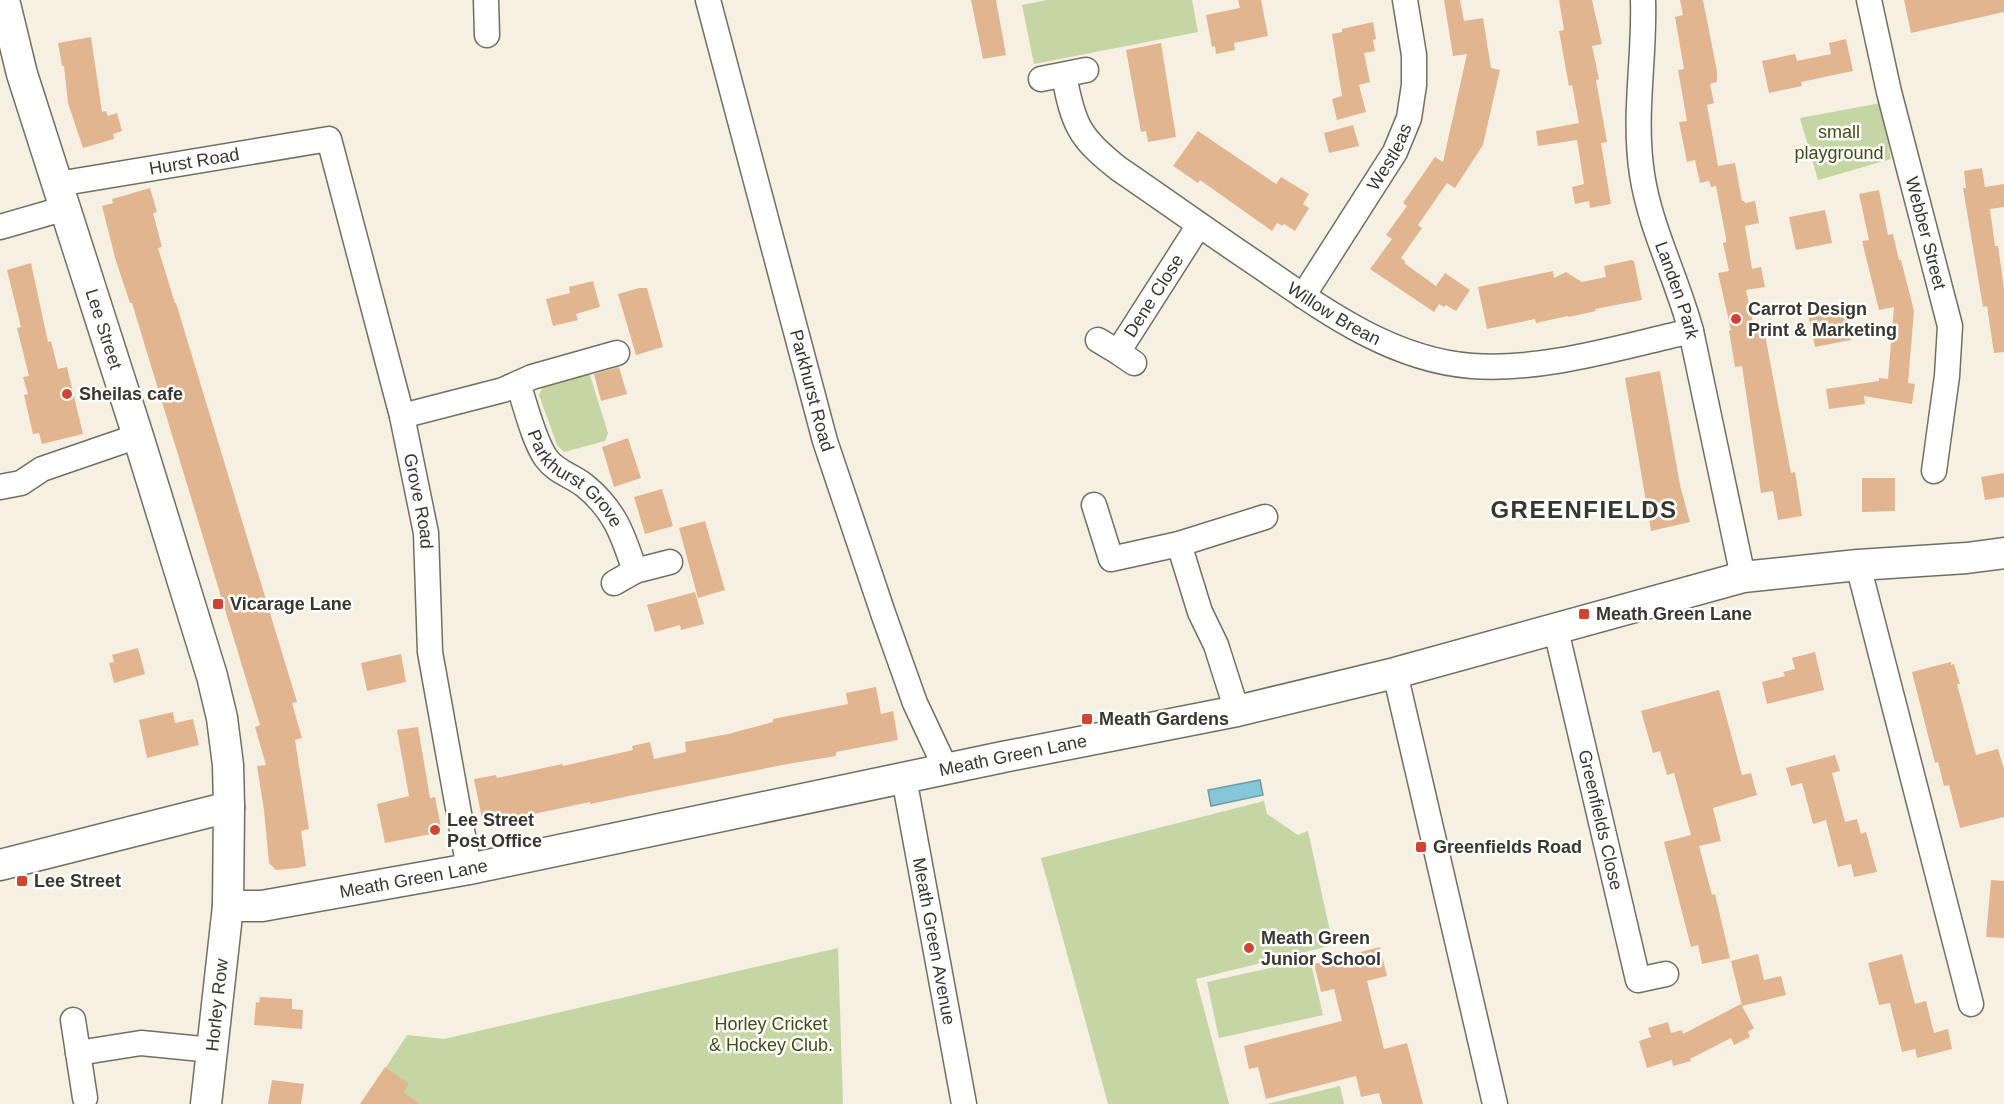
<svg xmlns="http://www.w3.org/2000/svg" width="2004" height="1104" font-family="Arial,sans-serif">
<style>
.green{fill:#c5d5a4}
.water{fill:#85c7d8;stroke:#6e9ca6;stroke-width:1.5}
.building{fill:#e2b591}
.lines{fill:none;stroke-linecap:round;stroke-linejoin:round}
.minor-casing{stroke:#726e60;stroke-width:27}
.tertiary-casing{stroke:#726e60;stroke-width:33}
.minor{stroke:#fff;stroke-width:24}
.tertiary{stroke:#fff;stroke-width:30}
.poi-dot{fill:#d14434;stroke:#fefefa;stroke-width:2}
.labels{text-anchor:middle;stroke-width:5;stroke-linejoin:round;paint-order:stroke}
.park-label{font-size:18px;fill:#3e4d15;stroke:#fefefa}
.street-label{font-size:18px;fill:#383630;stroke:#fefefa}
.poi-label{font-size:18px;font-weight:bold;fill:#383630;stroke:#fefefa;text-anchor:start}
.district-label{font-size:24px;font-weight:bold;letter-spacing:1.5px;fill:#383630;stroke:#fefefa}
</style>
<rect width="100%" height="100%" fill="#f5f0e1"/>
<g class="green">
<path d="M1047 0H1192L1198 32 1034 64 1022 5Z"/>
<path d="M1881 103 1891 159 1818 180 1800 118Z"/>
<path d="M589 372 608 433 605 441 564 452 557 445 539 395 544 384Z"/>
<path d="M1264 801 1267 814 1298 835 1308 831 1333 945 1196 979 1229 1104H1108L1041 858Z"/>
<path d="M838 948 843 1104H362L407 1035 444 1039Z"/>
<path d="M1310 959 1323 1015 1219 1038 1207 982Z"/>
<path d="M1340 1086 1344 1104H1267Z"/>
</g>
<path class="water" d="M1260 780 1263 795 1211 806 1208 790Z"/>
<g class="building">
<path d="M971 0H996L1006 55 983 59Z"/>
<path d="M1238 0H1261L1268 36 1234 43 1235 50 1216 54 1215 46 1212 47 1206 15 1240 8Z"/>
<path d="M1444 0H1460L1464 21 1483 18 1491 68 1500 70 1483 145 1455 188 1447 183 1418 225 1422 228 1401 258 1406 262 1404 263 1436 286 1445 273 1470 290 1456 311 1446 305 1444 307 1439 304 1434 312 1370 269 1392 239 1386 235 1407 206 1403 203 1435 157 1443 162 1467 54 1453 56Z"/>
<path d="M1559 0H1592L1602 44 1592 46 1599 79 1596 80 1607 142 1601 143 1611 204 1590 208 1589 201 1575 204 1572 187 1584 184 1577 140 1538 146 1536 131 1579 123 1572 85 1569 86 1559 31 1564 30Z"/>
<path d="M1680 0H1703L1717 71V82L1710 84 1714 103 1707 105 1718 166 1735 163 1742 201H1744L1745 203 1755 201 1759 223 1745 226 1752 269 1761 267 1765 287 1746 290 1754 326 1763 324 1791 473 1795 472 1802 516 1778 520 1773 491 1761 493 1742 366 1735 367 1729 331 1731 330 1718 273 1729 271 1723 243 1726 242V238L1716 186 1711 187 1709 181 1700 183 1695 160 1687 162 1679 122 1687 121 1678 70 1684 69 1675 17 1683 15Z"/>
<path d="M1904 0H2004V12L1911 33Z"/>
<path d="M1373 22 1376 39 1373 40 1375 51 1364 53 1370 82 1359 85 1366 112 1337 120 1332 99 1342 96 1332 34 1342 32V29Z"/>
<path d="M91 37 102 112 106 111 108 116 117 113 122 131 113 134 114 139 83 148 68 103 64 66H62L58 43Z"/>
<path d="M1846 39 1853 71 1801 82 1802 86 1769 93 1762 61 1795 54 1797 61 1831 54 1829 43Z"/>
<path d="M1161 43 1176 137 1148 142 1146 131 1141 132 1126 50Z"/>
<path d="M1353 125 1359 146 1329 153 1324 133Z"/>
<path d="M1198 131 1276 184 1281 177 1309 194 1303 204 1309 208 1295 231 1284 224 1282 226 1277 223 1272 231 1200 180 1198 183 1173 166Z"/>
<path d="M1982 168 1985 187 2004 184V207L1990 209 1995 246H1998L2004 288V352L1994 353 1987 306 1983 307 1963 188H1966L1964 171Z"/>
<path d="M150 188 157 212 153 213 162 247 158 248 175 303H176L297 702 292 703 302 738 295 740 309 829 301 831 306 866 297 868 276 870 269 863 264 810 257 766 266 765 255 727 260 725 132 303H130L116 261 102 206 113 203 112 199Z"/>
<path d="M1879 190 1888 235 1893 234 1899 260H1901L1914 311 1908 383 1915 384 1912 404 1864 396 1865 404 1829 409 1826 389 1879 381V378L1888 379 1894 307 1879 310 1862 241 1869 240 1859 194Z"/>
<path d="M1825 210 1832 243 1796 250 1789 217Z"/>
<path d="M1631 260 1634 261 1642 300 1595 309 1596 311 1569 317 1568 316 1536 323 1535 319 1487 329 1478 287 1553 271 1554 278 1566 272 1582 282 1606 277 1604 266Z"/>
<path d="M31 263 48 342 51 341 58 369 67 367 83 434 42 444 39 433 33 434 24 395 28 394 23 377 29 376 17 328 21 327 7 270Z"/>
<path d="M593 281 600 307 576 314 578 320 553 326 546 299 570 293 569 287Z"/>
<path d="M639 288H647L663 347 636 355 618 294Z"/>
<path d="M1845 307 1851 340 1815 347 1808 314Z"/>
<path d="M619 367 627 394 601 401 594 374Z"/>
<path d="M1660 371 1680 485 1690 522 1651 531 1625 378Z"/>
<path d="M628 438 641 478 614 487 602 447Z"/>
<path d="M2004 473V497L1985 500 1981 477Z"/>
<path d="M1862 478H1895V511L1862 512Z"/>
<path d="M662 489 673 526 645 534 634 497Z"/>
<path d="M705 521 725 590 698 598 679 528Z"/>
<path d="M695 592 704 624 681 630 680 625 655 632 647 605Z"/>
<path d="M138 648 145 674 114 683 109 663 114 662 112 655Z"/>
<path d="M1815 652 1824 690 1767 704 1762 682 1785 676 1783 672 1795 669 1792 658Z"/>
<path d="M401 654 406 682 367 691 361 663Z"/>
<path d="M1951 662V665L1954 664 1960 684H1957L1976 755 1998 749 2004 769V817L1960 828 1949 785 1944 786 1938 762 1935 763 1912 672Z"/>
<path d="M876 687 881 714 893 711 898 740 836 752V756L782 765 590 804V802L510 819 509 814 482 819 474 779 496 775 497 778 562 764 563 766 633 750 632 746 650 742 654 759 686 752 685 742 728 734 773 722V719L848 704 846 693Z"/>
<path d="M1719 690 1742 775 1751 773 1757 795 1713 808 1721 841 1699 846 1712 895 1715 894 1730 958 1702 964 1698 945 1691 947 1664 842 1691 835 1674 773 1667 775 1660 751 1653 753 1641 711Z"/>
<path d="M173 712 175 723 193 719 199 745 147 758 139 720Z"/>
<path d="M418 727 430 798 435 797 442 832 385 843 377 804 409 796 397 730Z"/>
<path d="M1835 755 1840 771 1832 773 1845 822 1857 819 1861 834 1866 832 1877 872 1854 877 1851 864 1838 867 1826 820 1813 824 1802 783 1791 786 1786 768Z"/>
<path d="M1991 880 2004 881V938L1986 937Z"/>
<path d="M1380 947 1387 976 1367 981 1384 1049 1407 1043 1423 1104H1382L1379 1093 1361 1097 1356 1076 1266 1099 1258 1067 1249 1069 1244 1046 1342 1021 1334 989 1321 992 1314 964Z"/>
<path d="M1758 954 1764 980 1781 976 1786 995 1742 1006 1754 1028 1748 1032 1750 1037 1734 1045 1731 1038 1690 1059 1691 1061 1673 1066 1672 1060 1647 1068 1639 1041 1651 1037 1648 1028 1668 1022 1671 1033 1682 1030 1683 1034 1741 1004 1742 1006 1731 961Z"/>
<path d="M1902 954 1915 1004 1926 1001 1934 1033 1948 1029 1952 1049 1917 1058 1915 1049 1902 1052 1890 1003 1879 1005 1868 963Z"/>
<path d="M260 997 292 999V1009L303 1010 302 1029 254 1025 256 1002 259 1003Z"/>
<path d="M385 1067 409 1084 403 1092 420 1104H360Z"/>
<path d="M272 1080 304 1084 301 1104H268Z"/>
</g>
<g class="lines">
<g class="minor-casing">
<g id="minor">
<path d="M486 0 487 35"/>
<path id="s1" d="M708 0 825 441 884 616 915 703 946 769"/>
<path id="s2" d="M1643 0C1645 58 1633 115 1642 174 1650 228 1677 278 1691 331L1743 577"/>
<path id="s3" d="M1869 0 1889 92 1950 326 1947 376 1934 471"/>
<path id="s4" d="M1064 75C1073 124 1079 138 1119 169 1166 201 1213 235 1261 267 1325 311 1392 360 1472 366 1545 371 1620 347 1691 331"/>
<path d="M1041 79 1086 70"/>
<path id="s5" d="M58 184 329 139 402 416 426 533 430 652 469 869"/>
<path d="M0 227 66 208"/>
<path id="s6" d="M1303 296 1395 152 1409 118 1414 85V55L1405 0"/>
<path d="M1098 340 1118 352"/>
<path id="s7" d="M1134 363 1118 352 1199 225"/>
<path id="s8" d="M518 384C526 406 533 439 546 458 556 472 571 475 584 485 615 510 623 535 635 571"/>
<path d="M402 416 503 390 532 377 617 353"/>
<path d="M0 487 21 483 42 469 138 436"/>
<path d="M1094 505 1111 559 1179 544 1265 517"/>
<path d="M1179 544 1200 612 1216 645 1237 711"/>
<path d="M1858 565 1971 1004"/>
<path d="M614 583 635 571 670 562"/>
<path id="s9" d="M1556 630 1638 980 1666 974"/>
<path d="M1395 673 1495 1104"/>
<path id="s10" d="M904 778 964 1104"/>
<path d="M73 1020 85 1098"/>
<path d="M78 1053 141 1043 212 1050"/>
</g>
</g>
<g class="tertiary-casing">
<g id="tertiary">
<path id="s11" d="M4 0 22 74 138 436 212 676 222 718 228 765 229 807 228 906 206 1104"/>
<path d="M0 865 229 807"/>
<path id="s12" d="M228 906H262L469 869 1003 757 1237 711 1395 673 1743 577 1858 565 1967 558 2004 553"/>
</g>
</g>
<use href="#minor" class="minor"/>
<use href="#tertiary" class="tertiary"/>
</g>
<g class="poi-dot">
<circle cx="1736" cy="319" r="6"/>
<circle cx="67" cy="394" r="6"/>
<rect x="212" y="598" width="12" height="12" rx="3"/>
<rect x="1578" y="608" width="12" height="12" rx="3"/>
<rect x="1081" y="713" width="12" height="12" rx="3"/>
<circle cx="435" cy="830" r="6"/>
<rect x="1415" y="841" width="12" height="12" rx="3"/>
<rect x="16" y="875" width="12" height="12" rx="3"/>
<circle cx="1249" cy="948" r="6"/>
</g>
<g class="labels">
<g class="park-label">
<text x="1839" y="138">small<tspan x="1839" dy="21">playground</tspan></text>
<text x="771" y="1030">Horley Cricket<tspan x="771" dy="21">&amp; Hockey Club.</tspan></text>
</g>
<g class="street-label">
<text dy="6" stroke="none"><textPath href="#s6" startOffset="164">Westleas</textPath></text>
<text dy="6" stroke="none"><textPath href="#s5" startOffset="138">Hurst Road</textPath></text>
<text dy="6" stroke="none"><textPath href="#s3" startOffset="240">Webber Street</textPath></text>
<text dy="6" stroke="none"><textPath href="#s2" startOffset="296">Landen Park</textPath></text>
<text dy="6" stroke="none"><textPath href="#s7" startOffset="86">Dene Close</textPath></text>
<text dy="6" stroke="none"><textPath href="#s4" startOffset="372">Willow Brean</textPath></text>
<text dy="6" stroke="none"><textPath href="#s11" startOffset="344">Lee Street</textPath></text>
<text dy="6" stroke="none"><textPath href="#s1" startOffset="404">Parkhurst Road</textPath></text>
<text dy="6" stroke="none"><textPath href="#s8" startOffset="114">Parkhurst Grove</textPath></text>
<text dy="6" stroke="none"><textPath href="#s5" startOffset="648">Grove Road</textPath></text>
<text dy="6" stroke="none"><textPath href="#s12" startOffset="800">Meath Green Lane</textPath></text>
<text dy="6" stroke="none"><textPath href="#s9" startOffset="195">Greenfields Close</textPath></text>
<text dy="6" stroke="none"><textPath href="#s12" startOffset="188">Meath Green Lane</textPath></text>
<text dy="6" stroke="none"><textPath href="#s10" startOffset="166">Meath Green Avenue</textPath></text>
<text transform="translate(217 1005) rotate(-84)" y="6">Horley Row</text>
</g>
<g class="poi-label">
<text x="1748" y="315">Carrot Design<tspan x="1748" dy="21">Print &amp; Marketing</tspan></text>
<text x="79" y="400">Sheilas cafe</text>
<text x="230" y="610">Vicarage Lane</text>
<text x="1596" y="620">Meath Green Lane</text>
<text x="1099" y="725">Meath Gardens</text>
<text x="447" y="826">Lee Street<tspan x="447" dy="21">Post Office</tspan></text>
<text x="1433" y="853">Greenfields Road</text>
<text x="34" y="887">Lee Street</text>
<text x="1261" y="944">Meath Green<tspan x="1261" dy="21">Junior School</tspan></text>
</g>
<g class="district-label">
<text x="1584" y="518">GREENFIELDS</text>
</g>
</g>
</svg>
